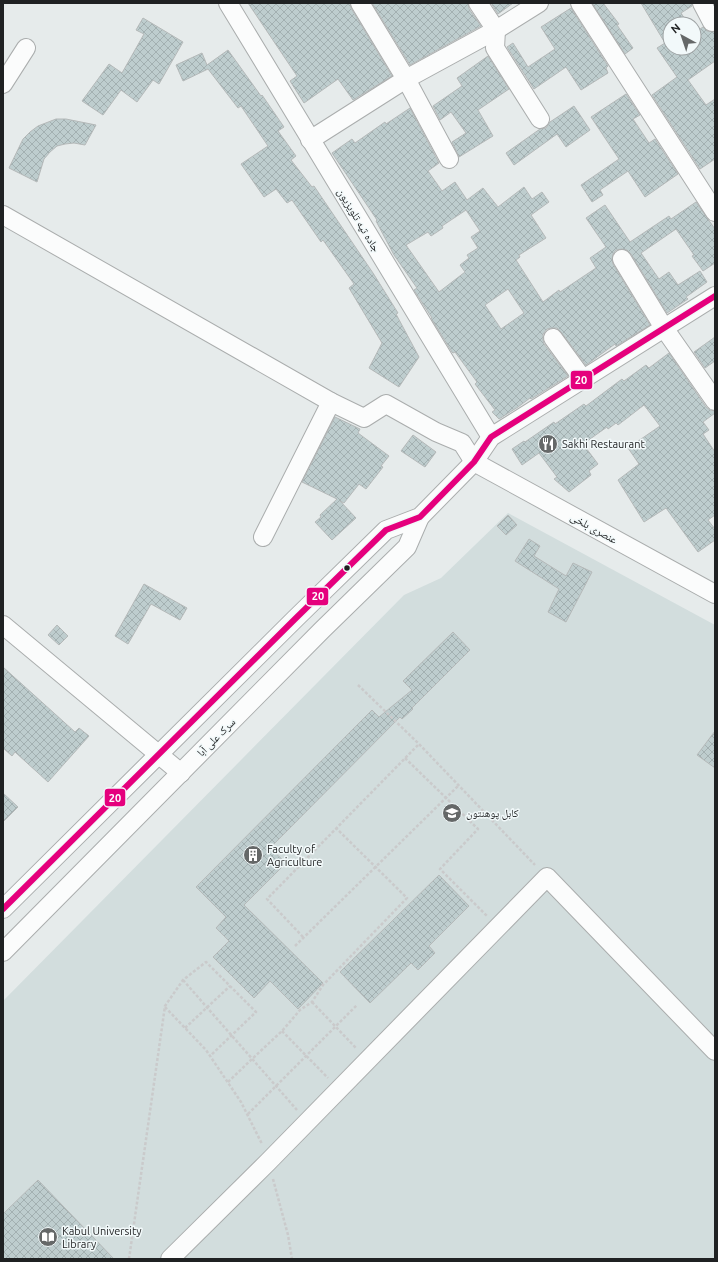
<svg xmlns="http://www.w3.org/2000/svg" width="718" height="1262" font-family="Ubuntu,'Noto Naskh Arabic',sans-serif">
<style>
.built{fill:#d2dddd}
.building{fill:url(#building-cross-hatch);stroke:#b5b9b9;fill-rule:evenodd}
.lines{fill:none;stroke-linecap:round;stroke-linejoin:round}
.minor-casing{stroke:#aaadad;stroke-width:20}
.path{stroke:#cacacb;stroke-width:2.5;stroke-dasharray:3 2;stroke-linecap:butt}
.minor{stroke:#fbfcfc;stroke-width:18}
.bus-1-casing{stroke:#f2f9fa;stroke-width:9}
.bus-1{stroke:#e5007d;stroke-width:6}
.bus-dot{fill:#1f2122;stroke:#f2f9fa;stroke-width:1.5}
.labels{text-anchor:middle;stroke-width:3;stroke-linejoin:round;paint-order:stroke}
.street-label{font-size:11px;fill:#1f2122;stroke:#f2f9fa}
.poi-label{font-size:11px;fill:#1f2122;stroke:#f2f9fa;text-anchor:start}
.line-badge{stroke:#f2f9fa;stroke-width:1.5}
.badge-label{font-size:11px;text-anchor:middle;font-weight:bold;fill:#fff}
</style>
<defs>
<pattern id="building-cross-hatch" width="8" height="8" patternUnits="userSpaceOnUse"><rect width="8" height="8" fill="#becdce"/><path d="M0 0l8 8M0 8l8-8" fill="none" stroke="#a3b0b1"/></pattern>
</defs>
<rect width="100%" height="100%" fill="#e6ebeb"/>
<path class="built" d="M508 513 715 625V1259H3V1001L404 595 441 578Z"/>
<g class="building">
<path d="M248 3H350L351 8 392 76 353 100 338 79 304 103 290 81 297 76Z"/>
<path d="M372 3H468L469 9 481 26 410 65Z"/>
<path d="M491 3H513L498 14Z"/>
<path d="M592 3H603L619 24 617 25 633 48 625 54Z"/>
<path d="M641 3H692V6L681 13 688 24H670V48H694V33L703 27 707 31 715 32V61L688 80 706 105 715 99V159L700 169 652 95 677 77 657 48 665 43Z"/>
<path d="M571 8 608 66 606 68 608 73 581 90 566 67 534 89 507 47 513 43 528 67 555 49 541 27Z"/>
<path d="M143 18 183 42 159 84 153 80 137 102 121 90 103 115 82 101 109 64 122 73 144 34 136 30Z"/>
<path d="M228 50 261 96 262 95 284 127 278 131 296 156 291 160 312 187 314 186 373 273 398 313 396 314 419 357 399 387 369 368 382 343 349 288 354 284 323 240 321 242 292 200 287 203 276 189 264 197 241 164 268 146 241 106 238 108 208 69 183 81 176 65 202 53 207 65Z"/>
<path d="M488 56 509 89 478 110 493 136 459 157 452 142 466 133 451 112 440 120 433 106 462 86 457 78Z"/>
<path d="M626 94 640 115 633 119 649 143 655 139 678 174 645 197 628 171 600 190 603 195 592 202 581 185 619 159 591 117Z"/>
<path d="M574 106 590 130 566 147 557 134 514 165 506 153 540 129 546 128 550 122Z"/>
<path d="M410 108 439 163 428 171 442 191 455 182 467 200 483 188 498 207 524 187 532 199 542 192 549 202 531 215 546 238 519 255 520 257 516 260 543 302 559 290 560 292 596 268 590 258 606 247 586 218 605 205 630 242 669 216 671 219 696 202 715 229V263L703 271 692 256 694 255 676 229 641 253 659 279 669 272 678 285 700 271 707 282 686 297 688 299 667 313 631 254 627 250 622 249 616 250 613 254 612 259 613 264 650 325 616 346 615 344 586 365 561 332 557 328H551L547 329 543 334V340L544 344 568 376 531 399 530 398 518 407 499 419 492 412 495 410 475 384 477 382 455 352 453 353 452 352 431 318H432L414 290 417 288 394 255 376 221 377 220 332 153 352 139 355 143 385 122 386 124ZM466 210 480 231 471 237 478 248 467 255 469 258 460 265 465 272 439 292 406 245 428 232 431 236 443 228 442 226ZM508 289 524 313 501 329 485 305Z"/>
<path d="M56 119H66L96 125 85 145 74 143 65 144 57 146 50 152 44 159 37 182 9 168 23 139 30 132 38 126Z"/>
<path d="M715 337V361L705 368 694 352Z"/>
<path d="M669 353 706 407 710 410 715 411V413L703 422 709 430 703 434 715 452V515L708 520 715 529V540L698 552 666 508 644 522 618 480 639 464 628 448 660 426 644 405 618 425 616 423 608 429 607 427 583 444 598 464 589 471 591 475 569 492 554 479 557 477 539 453 522 465 512 449 524 441 525 442 554 422 555 424 584 404 586 406 622 379 624 381 646 365 649 368Z"/>
<path d="M335 417 360 429 358 433 389 456 381 466 383 467 366 489 359 484 344 503 340 501 356 518 332 540 315 522 321 517 320 515 337 499 302 482Z"/>
<path d="M413 435 436 452 425 467 401 451Z"/>
<path d="M508 515 517 525 506 535 497 526Z"/>
<path d="M529 539 540 546 534 556 566 576 573 563 592 572 566 622 548 612 559 589 515 561Z"/>
<path d="M144 584 187 608 180 620 151 604 128 644 115 636Z"/>
<path d="M57 625 68 636 59 645 48 635Z"/>
<path d="M453 632 470 650 412 708 413 709 402 719 400 717 270 848 286 863 244 905 323 983 298 1009 270 981 254 998 213 957 229 941 216 928 226 917 196 887 372 710 379 717 412 690 403 681Z"/>
<path d="M3 667 75 732 79 728 89 736 48 782 15 752 12 756 3 748Z"/>
<path d="M715 731V768L697 755Z"/>
<path d="M3 793 18 807 3 822Z"/>
<path d="M439 875 469 906 429 946 435 953 418 970 411 963 370 1003 340 972Z"/>
<path d="M38 1180 114 1259H3V1214Z"/>
</g>
<g class="lines">
<g class="minor-casing">
<g id="minor">
<path d="M228 3 491 437"/>
<path d="M360 3 406 79 449 159"/>
<path d="M478 3 496 30 495 48 540 119"/>
<path d="M580 3 715 212"/>
<path d="M702 3 712 22"/>
<path d="M3 84 26 48"/>
<path d="M310 140 406 79 496 30 539 3"/>
<path d="M3 215 331 402 364 418 386 404 436 432 462 443 474 462 715 594"/>
<path d="M622 259 664 328 715 401"/>
<path d="M553 338 583 379"/>
<path d="M263 537 331 402"/>
<path d="M3 625 181 773"/>
<path d="M3 909 295 619 386 530 420 517 474 462 491 437 715 296"/>
<path d="M3 952 322 630 407 547 420 517"/>
<path d="M170 1259 268 1162 547 877 715 1051"/>
</g>
</g>
<g class="path">
<path d="M358 685 419 744 535 865"/>
<path d="M405 758 478 829 440 869 487 916"/>
<path d="M303 937 267 899 419 744"/>
<path d="M295 946 458 786"/>
<path d="M183 980 297 1110"/>
<path d="M312 1002 356 1048"/>
<path d="M165 1007 206 1050 241 1102 262 1144"/>
<path d="M185 1028 230 986"/>
<path d="M282 1031 328 1078"/>
<path d="M228 1082 252 1059 282 1031 300 1010 312 1002 323 985 407 898 336 828"/>
<path d="M248 1114 357 1005"/>
<path d="M273 1179 288 1235 292 1259"/>
<path d="M129 1259 165 1006 183 980 206 962 256 1012 210 1056"/>
</g>
<use href="#minor" class="minor"/>
<g class="bus-1-casing">
<path id="bus-1" d="M3 909 295 619 386 530 420 517 474 462 491 437 715 296"/>
</g>
<use href="#bus-1" class="bus-1"/>
</g>
<defs>
<g id="restaurant-disc" transform="scale(1)"><circle r="9.5" fill="#656868" stroke="#f2f9fa"/><path d="M-5-6h1v4h1v-4h1v4h1v-4h1v5L-1.5 .5V6h-2V.5L-5-1ZM5-6V6H3V1.5H1.5Q1.5-4 5-6Z" fill="#fff"/></g>
<g id="university-disc" transform="scale(1)"><circle r="9.5" fill="#656868" stroke="#f2f9fa"/><path d="M0-5L7-2L0 1L-7-2ZM-4 1L0 2.5L4 1V4Q0 6-4 4Z" fill="#fff"/></g>
<g id="building-disc" transform="scale(1)"><circle r="9.5" fill="#656868" stroke="#f2f9fa"/><path d="M-4-6H4V6H1V3H-1V6H-4ZM-2.5-4.3h1.7v1.8h-1.7ZM.8-4.3h1.7v1.8H.8ZM-2.5-1h1.7V.8h-1.7ZM.8-1h1.7V.8H.8Z" fill="#fff"/></g>
<g id="library-disc" transform="scale(1)"><circle r="9.5" fill="#656868" stroke="#f2f9fa"/><path d="M-6-4Q-3-5.5-.7-3.5V5Q-3 3-6 4ZM6-4Q3-5.5 .7-3.5V5Q3 3 6 4Z" fill="#fff"/></g>
</defs>
<g fill-rule="evenodd">
<use href="#restaurant-disc" x="548" y="444"/>
<use href="#university-disc" x="452" y="813"/>
<use href="#building-disc" x="253" y="855"/>
<use href="#library-disc" x="48" y="1237"/>
</g>
<circle class="bus-dot" cx="347" cy="568" r="3.5"/>
<g class="labels">
<g class="street-label">
<text transform="translate(359 220) rotate(59)" y="4">جاده تپه تلویزیون</text>
<text transform="translate(594 528) rotate(29)" y="4">عنصری بلخی</text>
<text transform="translate(216 737) rotate(-45)" y="4">سرک علی آبا</text>
</g>
<g class="poi-label">
<text x="562" y="448">Sakhi Restaurant</text>
<text x="466" y="817">کابل پوهنتون</text>
<text x="267" y="853">Faculty of<tspan x="267" dy="13">Agriculture</tspan></text>
<text x="62" y="1235">Kabul University<tspan x="62" dy="13">Library</tspan></text>
</g>
</g>
<g class="line-badge">
<rect x="570" y="370" width="23" height="20" rx="4" fill="#e5007d"/>
<rect x="306" y="587" width="23" height="19" rx="4" fill="#e5007d"/>
<rect x="104" y="788" width="22" height="19" rx="4" fill="#e5007d"/>
</g>
<g class="badge-label">
<text x="581" y="384">20</text>
<text x="318" y="600">20</text>
<text x="115" y="802">20</text>
</g>
<rect width="718" height="1262" fill="none" stroke="#1f2122" stroke-width="8"/>
<g transform="translate(682 36) rotate(320)"><circle r="19" fill="#f2f9fa" stroke="#9ea3a4"/>
<path d="M0-3L7 15L0 10L-7 15Z" fill="#656868"/>
<text y="-6" font-size="11" font-weight="bold" text-anchor="middle" fill="#1f2122">N</text>
</g>
</svg>
